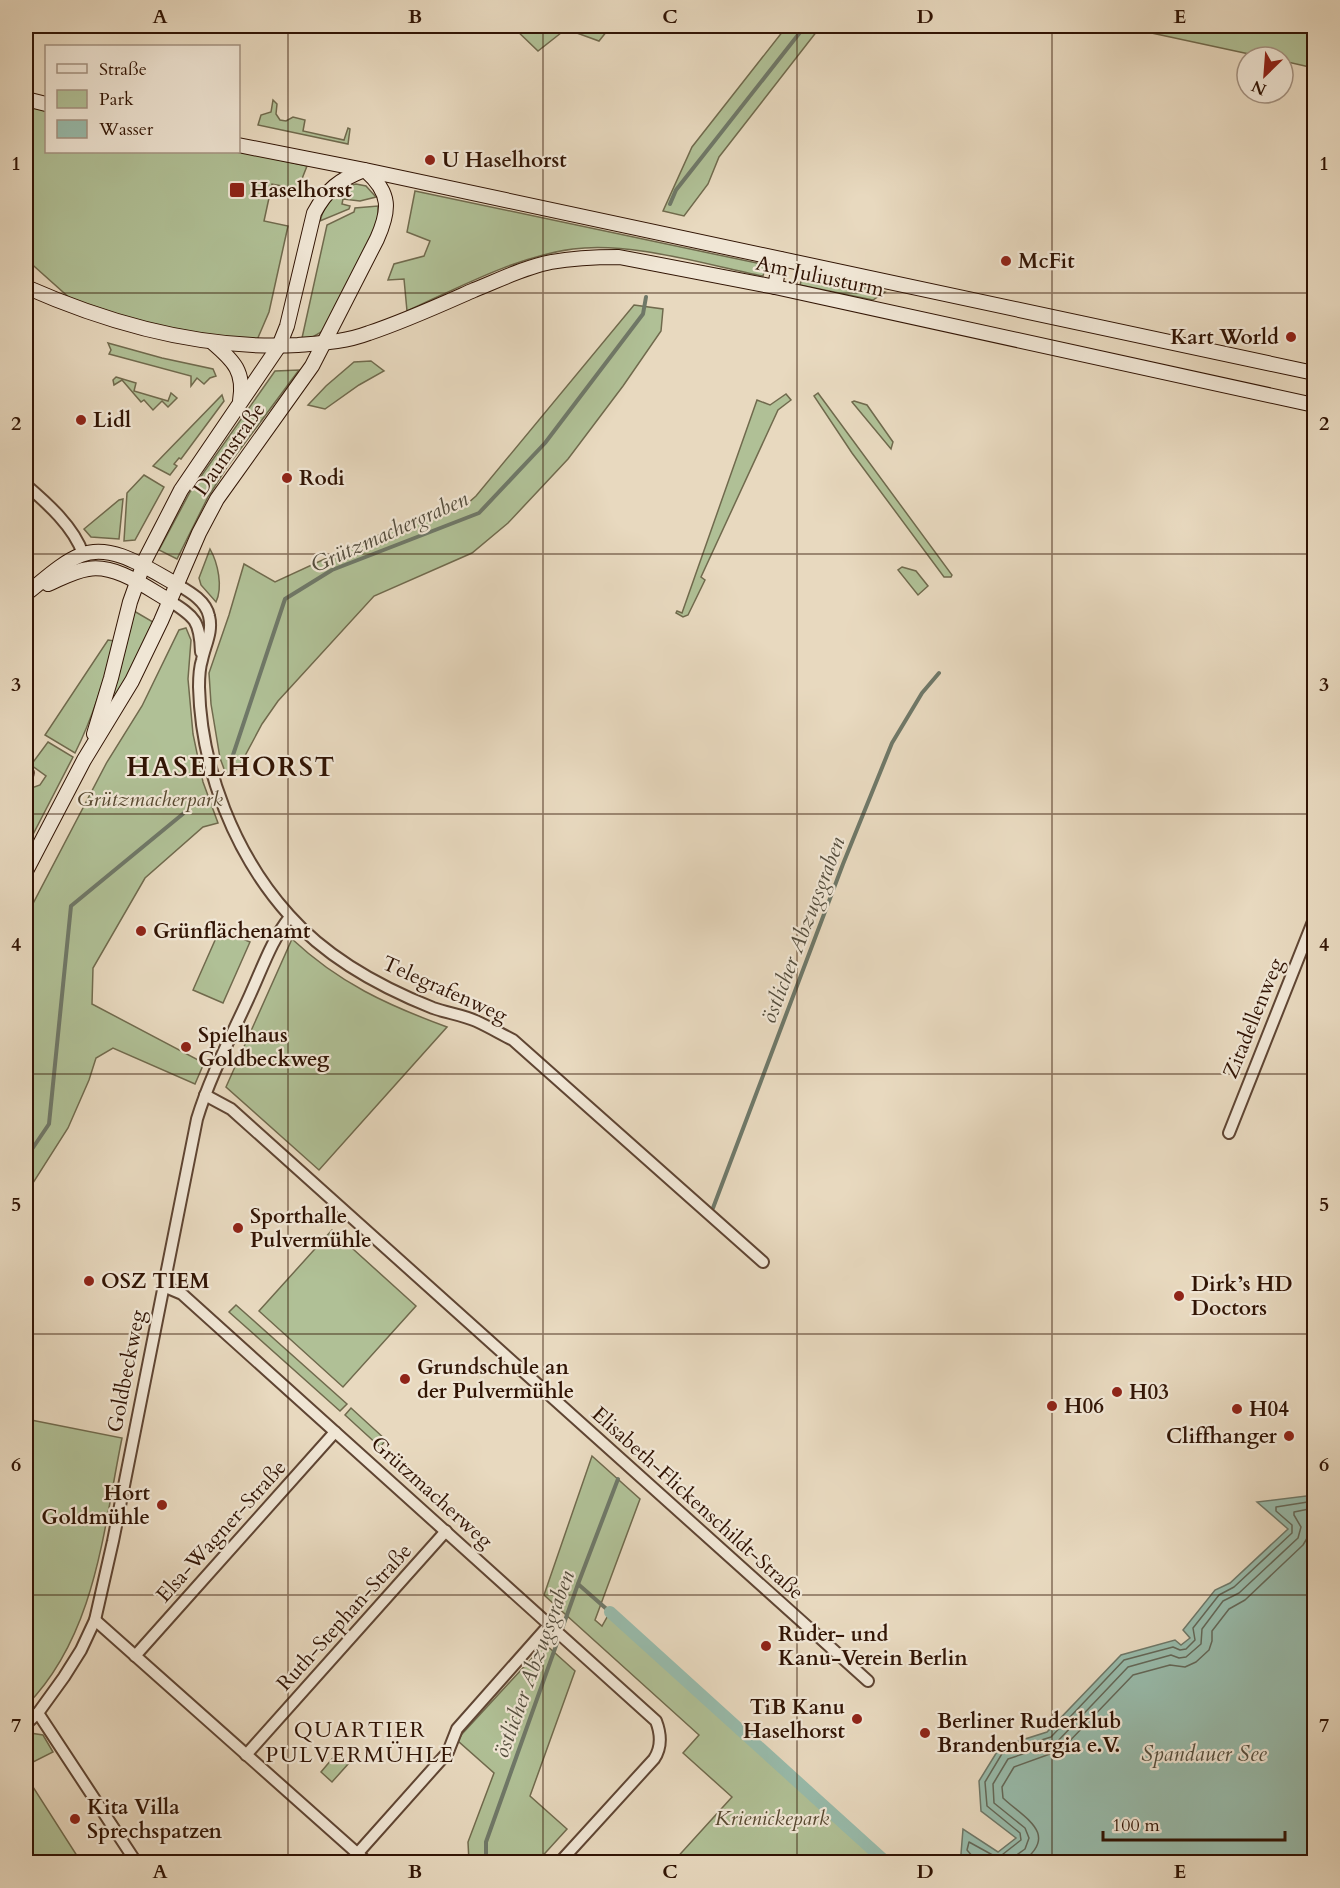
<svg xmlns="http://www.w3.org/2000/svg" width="1340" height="1888" font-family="Cardo,serif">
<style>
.green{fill:#b0c096;stroke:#706a4d;stroke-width:1.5}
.water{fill:#98bbab;stroke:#6f7868;stroke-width:1.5}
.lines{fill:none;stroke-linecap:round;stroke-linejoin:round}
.shore{stroke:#646858;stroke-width:1.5}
.stream{stroke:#6f7868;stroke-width:4}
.canal{stroke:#98bbab;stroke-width:12}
.street-casing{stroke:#5f4533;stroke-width:14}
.secondary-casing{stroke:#311404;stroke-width:16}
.street{stroke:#f0e6d5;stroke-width:10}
.secondary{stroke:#f0e6d5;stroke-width:14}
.grid{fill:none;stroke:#311404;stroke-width:1.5;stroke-opacity:0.55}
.poi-dot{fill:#8f2418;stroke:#f0e6d5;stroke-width:2}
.labels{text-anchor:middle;stroke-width:4.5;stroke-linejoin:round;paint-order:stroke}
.poi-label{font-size:21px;font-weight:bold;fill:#311404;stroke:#f0e6d5;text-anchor:start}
.street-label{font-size:21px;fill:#311404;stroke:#f0e6d5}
.park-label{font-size:21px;font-style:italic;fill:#574830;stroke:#f0e6d5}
.water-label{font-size:22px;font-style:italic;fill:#554e3e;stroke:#f0e6d5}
.neighbourhood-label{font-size:22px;letter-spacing:1.5px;fill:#311404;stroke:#f0e6d5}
.district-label{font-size:27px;font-weight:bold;letter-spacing:1.5px;fill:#311404;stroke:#f0e6d5}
.neatline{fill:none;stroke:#311404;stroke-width:2}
.grid-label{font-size:20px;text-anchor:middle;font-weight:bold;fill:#311404}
</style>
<rect width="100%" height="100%" fill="#e8d9bf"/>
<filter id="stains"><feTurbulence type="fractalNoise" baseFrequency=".00333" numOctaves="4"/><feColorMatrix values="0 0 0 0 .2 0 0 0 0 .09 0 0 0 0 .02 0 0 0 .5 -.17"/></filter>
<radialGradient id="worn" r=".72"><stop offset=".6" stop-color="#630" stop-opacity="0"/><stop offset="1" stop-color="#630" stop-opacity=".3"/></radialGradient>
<g class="green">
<path d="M512 26H611L599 41 566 29 538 51Z"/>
<path d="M787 26H821L719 157 708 184 684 216 663 211 692 147Z"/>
<path d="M1119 26H1314V68L1283 61V57H1263Z"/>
<path d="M273 100 277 104 276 114 280 120 286 121 293 117 305 120 303 131 344 140 348 128 350 129 348 144 258 125 261 115 271 112Z"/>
<path d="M26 105 46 110V152L239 151 307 166 298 189 272 184 264 221 288 226 269 312 257 340 231 338 155 326 72 300 26 259Z"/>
<path d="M356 184 366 186 376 197 360 201 343 199 342 204 350 206 349 209 320 221C325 203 336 187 356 184Z"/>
<path d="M415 191 766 265 763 276C707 265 630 241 573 249 515 257 460 287 407 311L404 279 388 280 394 264 424 256 430 241 407 232Z"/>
<path d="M378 206V218L373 234 323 331 311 338H302L327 225 354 212 355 208Z"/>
<path d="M803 274 885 292 873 300 800 285Z"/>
<path d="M634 305 663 309 661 331 623 386 568 459 508 523 472 553 374 596 278 701 262 724 239 767 227 777 220 758 211 704 209 673 229 615 244 564 275 582 368 539 468 503 476 496Z"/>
<path d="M108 343 162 358 213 369 216 376 210 378 204 384 197 378 191 386V376L109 354 111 350Z"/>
<path d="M371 361 384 371 359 385 325 409 308 405 326 386 354 362Z"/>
<path d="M299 370 227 467 208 497 177 559 159 550 190 492 275 371Z"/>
<path d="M116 377 136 383 134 391 168 401 171 393 177 398 168 407 162 401 153 410 144 400 141 402 122 380 114 385 113 380Z"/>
<path d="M818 393 952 575 951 577H944L852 453 814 396Z"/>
<path d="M786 394 791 400 778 410 701 577 705 580 688 615 683 617 676 613 677 611 682 613 757 400 770 405Z"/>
<path d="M222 395 224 401 181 459 179 458 174 464 177 466 170 475 153 466Z"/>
<path d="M854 401 867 405 893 442 891 449 852 402Z"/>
<path d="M144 475 164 487 135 540 124 541 127 493Z"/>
<path d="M123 499 119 539 91 537 84 529 119 500Z"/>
<path d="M210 549C218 563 223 587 216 602L201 585 199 578Z"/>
<path d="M902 567 916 571 928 586 918 595 898 570Z"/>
<path d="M134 611 153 622 135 665 106 711Z"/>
<path d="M186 628 191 640 188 679 193 734 203 782 218 823 203 827 145 878 93 968 92 1004 204 1063 195 1084 113 1048 96 1058 89 1080 68 1128 26 1194V917L107 762 142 706 179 630Z"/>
<path d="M108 640 115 641C104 680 93 717 75 753L45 735Z"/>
<path d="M48 742 73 757 26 848V790L40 785 46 776 31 765Z"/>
<path d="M220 929 250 942 223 1003 193 990Z"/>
<path d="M292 939C339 983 387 1005 447 1027L319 1170 226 1087Z"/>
<path d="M332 1230 416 1306 343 1387 259 1311Z"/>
<path d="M236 1305 347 1404 340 1411 229 1312Z"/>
<path d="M351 1408 386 1440 380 1447 345 1415Z"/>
<path d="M26 1419 122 1438C103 1531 96 1635 26 1706Z"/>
<path d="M592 1456 640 1499 595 1620 602 1626 610 1612 886 1862H673L732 1797 683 1753 699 1735 544 1595Z"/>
<path d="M545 1644 575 1671 530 1796 567 1829 537 1862H469L468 1842 494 1773 458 1741 462 1734Z"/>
<path d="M30 1733 43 1735 53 1752 27 1765 26 1769V1737Z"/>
<path d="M337 1753 349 1763 332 1782 321 1772Z"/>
<path d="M26 1776 81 1862H26Z"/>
</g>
<path class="water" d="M1314 1495V1862H971L961 1854 963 1829 998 1852 1016 1838 981 1811 979 1781 1000 1747 1047 1732 1121 1655 1175 1640 1181 1645 1190 1638 1183 1630 1215 1590 1230 1583 1288 1529 1257 1502Z"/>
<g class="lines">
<g class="shore">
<path d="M974 1862 973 1857 967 1850 969 1842 998 1858 1021 1840 1020 1833 987 1806 985 1782 1003 1752 1051 1737 1124 1660 1173 1647 1180 1650 1186 1649 1195 1640 1193 1628 1219 1595 1234 1587 1292 1533V1525L1276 1511V1507L1314 1501"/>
<path d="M1007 1862 1025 1849 1029 1838 1025 1828 994 1803 993 1784 1008 1759 1056 1743 1128 1667 1171 1655 1179 1658 1186 1657 1201 1644 1202 1629 1223 1601 1239 1593 1298 1538 1301 1527 1294 1515V1512L1314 1508"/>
<path d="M1022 1862C1060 1834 1024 1818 1003 1798L1002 1787 1014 1767 1061 1750 1133 1675 1170 1665 1185 1667 1196 1662 1209 1650 1212 1641V1631L1229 1609 1245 1600 1303 1545 1309 1535V1520L1314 1517"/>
</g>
<g class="stream">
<path d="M670 204 676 190 805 26"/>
<path d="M231 761 285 599 332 570 479 513 545 443 643 314 646 297"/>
<path d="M26 1158 49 1124 71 906 184 813"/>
<path d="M713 1208 843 864 892 743 922 693 939 673"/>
<path d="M578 1584 610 1612"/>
<path d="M486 1862V1842L578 1584 618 1479"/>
</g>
<path class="canal" d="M610 1612 886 1862"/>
<g class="street-casing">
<g id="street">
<path d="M26 485C47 503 74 527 83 554"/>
<path d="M178 585C190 592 206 601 209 616 213 632 205 645 202 660 199 669 199 678 199 687 201 769 235 855 289 915 327 958 380 987 433 1008 447 1013 463 1015 476 1021 489 1027 501 1034 513 1040L763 1262"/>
<path d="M170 601C195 617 200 621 201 652"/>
<path d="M26 777 28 773"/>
<path d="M205 1095 231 1109 868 1681"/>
<path d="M1229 1133 1314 919"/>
<path d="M163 1286 182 1294 656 1721C661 1734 662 1747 654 1759L560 1862"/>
<path d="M95 1620 367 1862"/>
<path d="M135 1656 335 1432"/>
<path d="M38 1713 136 1862"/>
<path d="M26 1724 38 1713 64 1677 81 1650 95 1620 113 1541 197 1119C210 1076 232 1035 250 995 262 969 272 939 290 917"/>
<path d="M246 1755 446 1531"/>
<path d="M357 1854 448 1752 457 1729 550 1624"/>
</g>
</g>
<g class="secondary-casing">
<g id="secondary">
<path d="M26 99 46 104"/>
<path d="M238 145 365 170 1314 373"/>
<path d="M26 287C112 325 203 350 298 345 323 343 345 342 369 333 405 321 440 305 474 290 499 280 525 267 551 262 573 258 597 257 619 257L775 287 1314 405"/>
<path d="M775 287 780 259"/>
<path d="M213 343C234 361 245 372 240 401"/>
<path d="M48 584C60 579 74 571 88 569 116 564 147 588 170 601"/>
<path d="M27 593C44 580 61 563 81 555 113 542 151 571 178 585"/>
<path d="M94 734 111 678 130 602 145 560 181 490 279 346 287 326 314 213C327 189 339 180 364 170"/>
<path d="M26 871 84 760 132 681 161 621 199 533 217 499 312 366 377 239C390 210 391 193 366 171"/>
</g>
</g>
<use href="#street" class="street"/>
<use href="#secondary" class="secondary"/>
</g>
<path class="grid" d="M288 26V1862M543 26V1862M797 26V1862M1052 26V1862M26 293H1314M26 554H1314M26 814H1314M26 1074H1314M26 1334H1314M26 1595H1314"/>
<g class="poi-dot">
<circle cx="430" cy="160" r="6"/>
<rect x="229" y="182" width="16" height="16" rx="3"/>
<circle cx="1006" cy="261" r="6"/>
<circle cx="1291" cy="337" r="6"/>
<circle cx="81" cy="420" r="6"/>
<circle cx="287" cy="478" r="6"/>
<circle cx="141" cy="931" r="6"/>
<circle cx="186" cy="1047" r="6"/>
<circle cx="238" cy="1228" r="6"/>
<circle cx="89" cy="1281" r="6"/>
<circle cx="1179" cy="1296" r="6"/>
<circle cx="405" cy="1379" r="6"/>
<circle cx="1117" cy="1392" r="6"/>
<circle cx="1052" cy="1406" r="6"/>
<circle cx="1237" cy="1409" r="6"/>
<circle cx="1289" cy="1436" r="6"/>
<circle cx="162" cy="1505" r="6"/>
<circle cx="766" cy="1646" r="6"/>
<circle cx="857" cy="1719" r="6"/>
<circle cx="925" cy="1733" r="6"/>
<circle cx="75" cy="1819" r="6"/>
</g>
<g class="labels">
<g class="poi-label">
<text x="442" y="167">U Haselhorst</text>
<text x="250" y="197">Haselhorst</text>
<text x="1018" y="268">McFit</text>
<text x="1279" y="344" text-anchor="end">Kart World</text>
<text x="93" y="427">Lidl</text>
<text x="299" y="485">Rodi</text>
<text x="153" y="938">Grünflächenamt</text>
<text x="198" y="1042">Spielhaus<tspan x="198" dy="24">Goldbeckweg</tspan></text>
<text x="250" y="1223">Sporthalle<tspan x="250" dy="24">Pulvermühle</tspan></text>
<text x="101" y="1288">OSZ TIEM</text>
<text x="1191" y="1291">Dirk’s HD<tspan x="1191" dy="24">Doctors</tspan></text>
<text x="417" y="1374">Grundschule an<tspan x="417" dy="24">der Pulvermühle</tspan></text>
<text x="1129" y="1399">H03</text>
<text x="1064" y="1413">H06</text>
<text x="1249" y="1416">H04</text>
<text x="1277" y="1443" text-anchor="end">Cliffhanger</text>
<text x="150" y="1500" text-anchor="end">Hort<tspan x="150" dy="24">Goldmühle</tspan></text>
<text x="778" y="1641">Ruder- und<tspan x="778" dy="24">Kanu-Verein Berlin</tspan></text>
<text x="845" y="1714" text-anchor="end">TiB Kanu<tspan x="845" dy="24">Haselhorst</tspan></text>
<text x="937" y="1728">Berliner Ruderklub<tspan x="937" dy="24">Brandenburgia e.V.</tspan></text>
<text x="87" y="1814">Kita Villa<tspan x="87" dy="24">Sprechspatzen</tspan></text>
</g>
<g class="street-label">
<text transform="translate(820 276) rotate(12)" y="7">Am Juliusturm</text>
<text transform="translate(229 449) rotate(-55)" y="7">Daumstraße</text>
<text transform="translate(445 989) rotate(24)" y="7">Telegrafenweg</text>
<text transform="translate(1253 1018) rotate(-68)" y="7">Zitadellenweg</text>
<text transform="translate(126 1371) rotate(-79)" y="7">Goldbeckweg</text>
<text transform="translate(432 1492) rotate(42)" y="7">Grützmacherweg</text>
<text transform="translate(698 1503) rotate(42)" y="7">Elisabeth-Flickenschildt-Straße</text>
<text transform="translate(221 1531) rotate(-48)" y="7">Elsa-Wagner-Straße</text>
<text transform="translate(344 1617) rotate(-48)" y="7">Ruth-Stephan-Straße</text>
</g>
<g class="park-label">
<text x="150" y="806">Grützmacherpark</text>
<text x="772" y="1825">Krienickepark</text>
</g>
<g class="water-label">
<text transform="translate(389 531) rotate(-24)" y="8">Grützmachergraben</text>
<text transform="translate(802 930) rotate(-69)" y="8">östlicher Abzugsgraben</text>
<text transform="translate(533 1664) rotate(-70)" y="8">östlicher Abzugsgraben</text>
<text x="1204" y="1761">Spandauer See</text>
</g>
<g class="neighbourhood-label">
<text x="360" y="1737">QUARTIER<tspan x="360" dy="25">PULVERMÜHLE</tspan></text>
</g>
<g class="district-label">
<text x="231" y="776">HASELHORST</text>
</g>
</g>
<rect width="1340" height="1888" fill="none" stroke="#e8d9bf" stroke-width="66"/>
<rect x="45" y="45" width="195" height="108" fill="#f0e6d5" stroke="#a49281" stroke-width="1.5"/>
<rect x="57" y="64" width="30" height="9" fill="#f0e6d5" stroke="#a49281" stroke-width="1.5"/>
<text x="99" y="75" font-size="18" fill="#311404">Straße</text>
<rect x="57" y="90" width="30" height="18" fill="#b0c096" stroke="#a49281" stroke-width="1.5"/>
<text x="99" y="105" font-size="18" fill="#311404">Park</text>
<rect x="57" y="120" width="30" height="18" fill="#98bbab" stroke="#a49281" stroke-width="1.5"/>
<text x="99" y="135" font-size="18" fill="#311404">Wasser</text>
<g transform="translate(1265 75) rotate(205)"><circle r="28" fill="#f0e6d5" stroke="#a49281" stroke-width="1.5"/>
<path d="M0-4.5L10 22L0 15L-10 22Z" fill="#8f2418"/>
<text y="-9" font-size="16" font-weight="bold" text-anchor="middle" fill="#311404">N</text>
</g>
<path d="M1103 1831v9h182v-9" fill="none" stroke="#311404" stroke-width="3"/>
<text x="1112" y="1831" font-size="18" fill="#311404" stroke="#f0e6d5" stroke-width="4.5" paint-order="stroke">100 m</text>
<rect x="33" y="33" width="1274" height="1822" class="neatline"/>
<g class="grid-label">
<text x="160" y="23">A</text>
<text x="415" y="23">B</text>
<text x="670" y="23">C</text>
<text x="925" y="23">D</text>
<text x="1180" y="23">E</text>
<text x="16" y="170">1</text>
<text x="1324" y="170">1</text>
<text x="16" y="430">2</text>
<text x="1324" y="430">2</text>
<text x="16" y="691">3</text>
<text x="1324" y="691">3</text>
<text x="16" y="951">4</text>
<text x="1324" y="951">4</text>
<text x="16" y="1211">5</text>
<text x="1324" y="1211">5</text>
<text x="16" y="1471">6</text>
<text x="1324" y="1471">6</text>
<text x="16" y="1732">7</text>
<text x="1324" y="1732">7</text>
<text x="160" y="1878">A</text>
<text x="415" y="1878">B</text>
<text x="670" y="1878">C</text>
<text x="925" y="1878">D</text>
<text x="1180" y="1878">E</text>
</g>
<rect width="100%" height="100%" filter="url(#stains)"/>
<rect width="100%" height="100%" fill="url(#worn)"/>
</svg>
